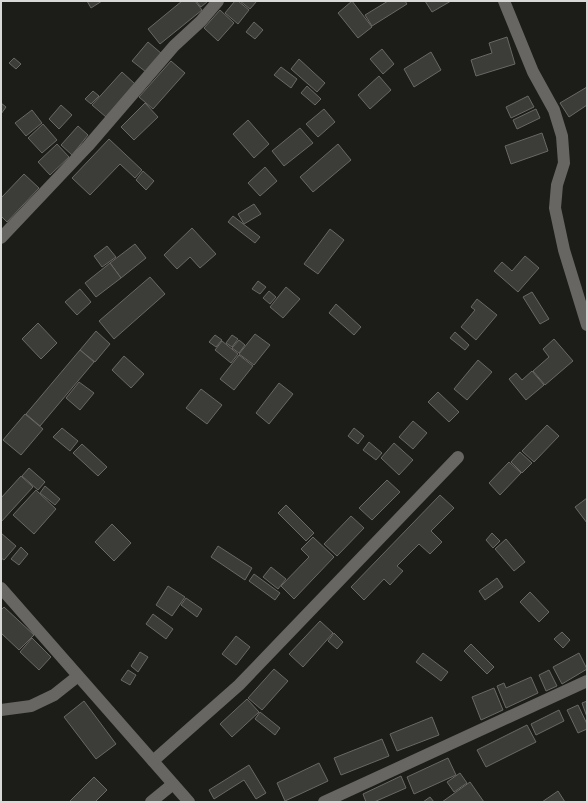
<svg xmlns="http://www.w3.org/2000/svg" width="588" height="803" font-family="'DejaVu Sans',sans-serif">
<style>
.building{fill:#3c3c39;stroke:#696865}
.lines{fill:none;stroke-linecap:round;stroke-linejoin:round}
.street{stroke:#676663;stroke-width:12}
</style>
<rect width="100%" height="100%" fill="#1c1c19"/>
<g class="building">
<path d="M87 1H102L91 8Z"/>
<path d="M182 1H195L202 10 160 44 148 29Z"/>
<path d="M196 1H208L201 7Z"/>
<path d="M235 1H238L249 10 238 24 225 13Z"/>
<path d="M240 1H257L250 9Z"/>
<path d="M352 1 372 27 358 38 338 13Z"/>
<path d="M388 1H405L407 4 372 26 365 15Z"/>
<path d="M425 1H451L432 12Z"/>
<path d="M220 10 234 23 218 41 204 28Z"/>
<path d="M254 22 263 30 255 39 246 32Z"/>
<path d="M507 37 515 64 476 76 471 60 492 53 489 43Z"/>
<path d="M148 42 162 54 146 72 132 61Z"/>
<path d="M382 49 394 64 383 74 370 59Z"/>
<path d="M431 52 441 70 414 87 404 69Z"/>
<path d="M14 58 21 64 16 69 9 63Z"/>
<path d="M299 59 325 83 317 92 291 69Z"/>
<path d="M171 61 185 73 153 109 139 97Z"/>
<path d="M281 67 297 79 291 88 274 75Z"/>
<path d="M122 72 135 84 106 117 92 105Z"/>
<path d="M379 76 391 90 370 109 358 95Z"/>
<path d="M307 86 321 99 315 105 301 93Z"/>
<path d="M587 87V105L569 117 560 103Z"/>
<path d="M93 91 99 96 91 104 85 99Z"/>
<path d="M528 96 534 107 511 118 506 107Z"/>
<path d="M1 103 6 107 1 114Z"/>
<path d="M145 103 158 117 134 140 121 127Z"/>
<path d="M61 105 72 115 59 129 49 119Z"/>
<path d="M324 109 335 122 318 137 306 124Z"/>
<path d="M536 109 540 118 517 129 513 120Z"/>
<path d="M32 110 42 123 26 136 15 123Z"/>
<path d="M248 120 269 144 254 158 233 134Z"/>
<path d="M43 124 57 140 42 153 28 138Z"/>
<path d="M78 126 88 135 72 155 61 145Z"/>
<path d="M300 128 313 143 284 166 272 151Z"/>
<path d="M542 133 548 151 511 164 505 146Z"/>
<path d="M109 139 142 170 135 178 120 164 90 195 72 178Z"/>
<path d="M57 144 69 157 50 175 38 162Z"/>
<path d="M338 144 351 160 313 192 300 177Z"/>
<path d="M265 167 277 181 260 196 248 183Z"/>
<path d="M143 171 154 181 146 190 136 180Z"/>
<path d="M24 174 39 188 7 222 1 216V198Z"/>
<path d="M254 204 261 214 244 224 238 214Z"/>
<path d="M233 216 260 237 255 243 228 222Z"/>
<path d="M192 228 216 254 200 268 190 257 177 269 164 255Z"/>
<path d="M330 229 344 240 318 274 304 264Z"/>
<path d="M135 244 146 258 121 278 110 263Z"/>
<path d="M107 246 116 257 102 267 94 256Z"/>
<path d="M525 256 539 268 518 292 494 271 502 262 512 271Z"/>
<path d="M110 263 121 278 96 297 85 283Z"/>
<path d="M150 277 165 294 114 339 99 321Z"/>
<path d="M258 281 266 287 260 294 252 289Z"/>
<path d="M286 287 300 299 283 318 270 307Z"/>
<path d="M80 289 91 302 77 315 65 302Z"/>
<path d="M269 291 276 297 270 304 263 298Z"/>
<path d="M532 292 549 319 540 324 523 297Z"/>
<path d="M477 299 497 315 476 340 461 327 475 310 471 307Z"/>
<path d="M336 304 361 327 354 335 329 313Z"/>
<path d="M38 323 57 343 41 359 22 339Z"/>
<path d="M96 331 110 344 95 362 80 350Z"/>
<path d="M455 332 469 345 465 350 450 338Z"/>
<path d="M255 334 270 345 254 365 239 354Z"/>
<path d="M215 335 222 340 216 347 209 342Z"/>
<path d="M232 335 238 339 232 347 226 343Z"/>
<path d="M554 339 573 361 545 385 533 371 549 357 543 349Z"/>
<path d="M239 340 245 345 239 353 232 348Z"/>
<path d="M222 341 238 354 231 363 215 350Z"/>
<path d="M80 350 94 362 40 426 26 414Z"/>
<path d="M239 355 253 366 234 390 220 379Z"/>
<path d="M124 356 144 374 131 388 112 370Z"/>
<path d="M478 360 492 372 467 400 454 389Z"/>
<path d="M532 371 544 385 526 400 509 379 516 373 522 380Z"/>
<path d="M79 382 94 393 80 410 66 398Z"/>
<path d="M279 383 293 394 269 424 256 413Z"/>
<path d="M201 389 222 405 207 424 186 408Z"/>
<path d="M438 392 459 412 449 422 428 402Z"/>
<path d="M25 414 43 429 21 455 3 440Z"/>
<path d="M413 421 427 433 413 449 399 437Z"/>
<path d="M547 425 559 436 534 462 522 451Z"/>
<path d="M62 428 78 441 70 451 53 437Z"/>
<path d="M354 428 364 436 358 444 348 436Z"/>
<path d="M369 442 382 453 376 460 363 450Z"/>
<path d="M394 443 413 460 399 475 381 458Z"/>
<path d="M82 444 107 467 98 476 73 453Z"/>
<path d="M520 452 532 463 522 473 511 462Z"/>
<path d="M509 462 521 473 500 495 489 483Z"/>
<path d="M29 468 45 482 38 490 22 476Z"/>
<path d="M21 476 33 487 1 522V498Z"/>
<path d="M387 480 400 492 372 520 359 508Z"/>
<path d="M45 486 60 499 55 505 40 493Z"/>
<path d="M36 490 56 509 34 534 13 515Z"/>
<path d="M440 495 454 508 431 531 442 542 430 554 419 544 397 566 403 571 390 585 384 579 364 600 351 587Z"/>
<path d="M587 498V523L575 507Z"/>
<path d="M286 505 314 533 306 541 278 513Z"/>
<path d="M351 516 364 528 337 556 324 544Z"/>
<path d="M112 524 131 543 114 561 95 542Z"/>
<path d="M1 533 16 546 4 560 1 558Z"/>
<path d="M492 533 500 541 493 548 486 540Z"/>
<path d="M313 537 334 557 294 599 281 586 309 557 301 549Z"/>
<path d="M506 539 525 562 514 571 495 549Z"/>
<path d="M218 546 252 568 245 580 211 557Z"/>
<path d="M21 547 28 554 19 565 11 559Z"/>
<path d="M271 567 286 579 278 589 263 577Z"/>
<path d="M254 574 280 593 275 600 249 581Z"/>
<path d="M497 578 503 587 485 600 479 591Z"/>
<path d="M168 586 185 597 172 616 156 605Z"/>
<path d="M530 592 549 612 539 622 520 602Z"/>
<path d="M186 598 202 609 197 617 181 605Z"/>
<path d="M4 607 34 635 19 650 1 633V610Z"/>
<path d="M153 614 173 629 166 639 146 624Z"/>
<path d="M320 621 333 633 303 667 289 654Z"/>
<path d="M562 632 570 640 563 648 554 639Z"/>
<path d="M334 633 343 642 337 649 328 641Z"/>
<path d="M236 636 250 647 236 665 222 654Z"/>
<path d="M32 638 51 657 39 670 20 652Z"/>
<path d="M471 644 494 667 487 674 464 651Z"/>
<path d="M140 652 148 657 138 672 131 666Z"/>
<path d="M423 653 448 672 441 681 416 662Z"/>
<path d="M579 653 587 669 562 684 553 667Z"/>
<path d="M274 669 288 681 262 710 248 698Z"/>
<path d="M128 670 136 675 130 685 121 680Z"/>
<path d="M549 670 557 686 546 691 539 675Z"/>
<path d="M531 677 538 693 506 708 497 686 504 683 506 688Z"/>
<path d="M494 688 503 710 481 720 472 697Z"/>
<path d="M247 699 259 712 232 737 220 724Z"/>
<path d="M84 701 116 744 96 759 64 717Z"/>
<path d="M587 701V717L582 703Z"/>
<path d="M578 705 587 724V729L578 733 567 710Z"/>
<path d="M559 710 564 721 536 735 531 724Z"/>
<path d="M260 712 280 728 275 735 255 719Z"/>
<path d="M432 717 439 735 397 751 390 734Z"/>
<path d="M527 725 536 742 486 767 477 750Z"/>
<path d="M382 739 389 756 341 775 334 758Z"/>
<path d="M448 758 456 775 414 794 407 777Z"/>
<path d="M319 763 328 781 285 801 277 783Z"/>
<path d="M249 765 266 793 256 799 244 780 214 799 209 790Z"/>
<path d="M460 773 467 783 454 792 447 782Z"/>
<path d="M401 776 406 788 374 802H366L363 794Z"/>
<path d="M94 777 107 790 95 802H69Z"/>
<path d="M470 782 484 802H442Z"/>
<path d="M558 791 565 802H542Z"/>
<path d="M430 797 434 802H423Z"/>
</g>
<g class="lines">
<g class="street">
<path d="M504 1 533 72 554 110 562 136 564 163 557 185 555 208 564 250 587 325"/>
<path d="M1 238 88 146 174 46 201 21 218 1"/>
<path d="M1 588 189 802"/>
<path d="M1 710 31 706 54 695 78 676"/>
<path d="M153 761 239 685 458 457"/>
<path d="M151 802 173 784"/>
<path d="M324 802 587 681"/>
</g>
</g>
<rect width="588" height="803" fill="none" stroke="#d9d9d7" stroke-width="4"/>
</svg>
